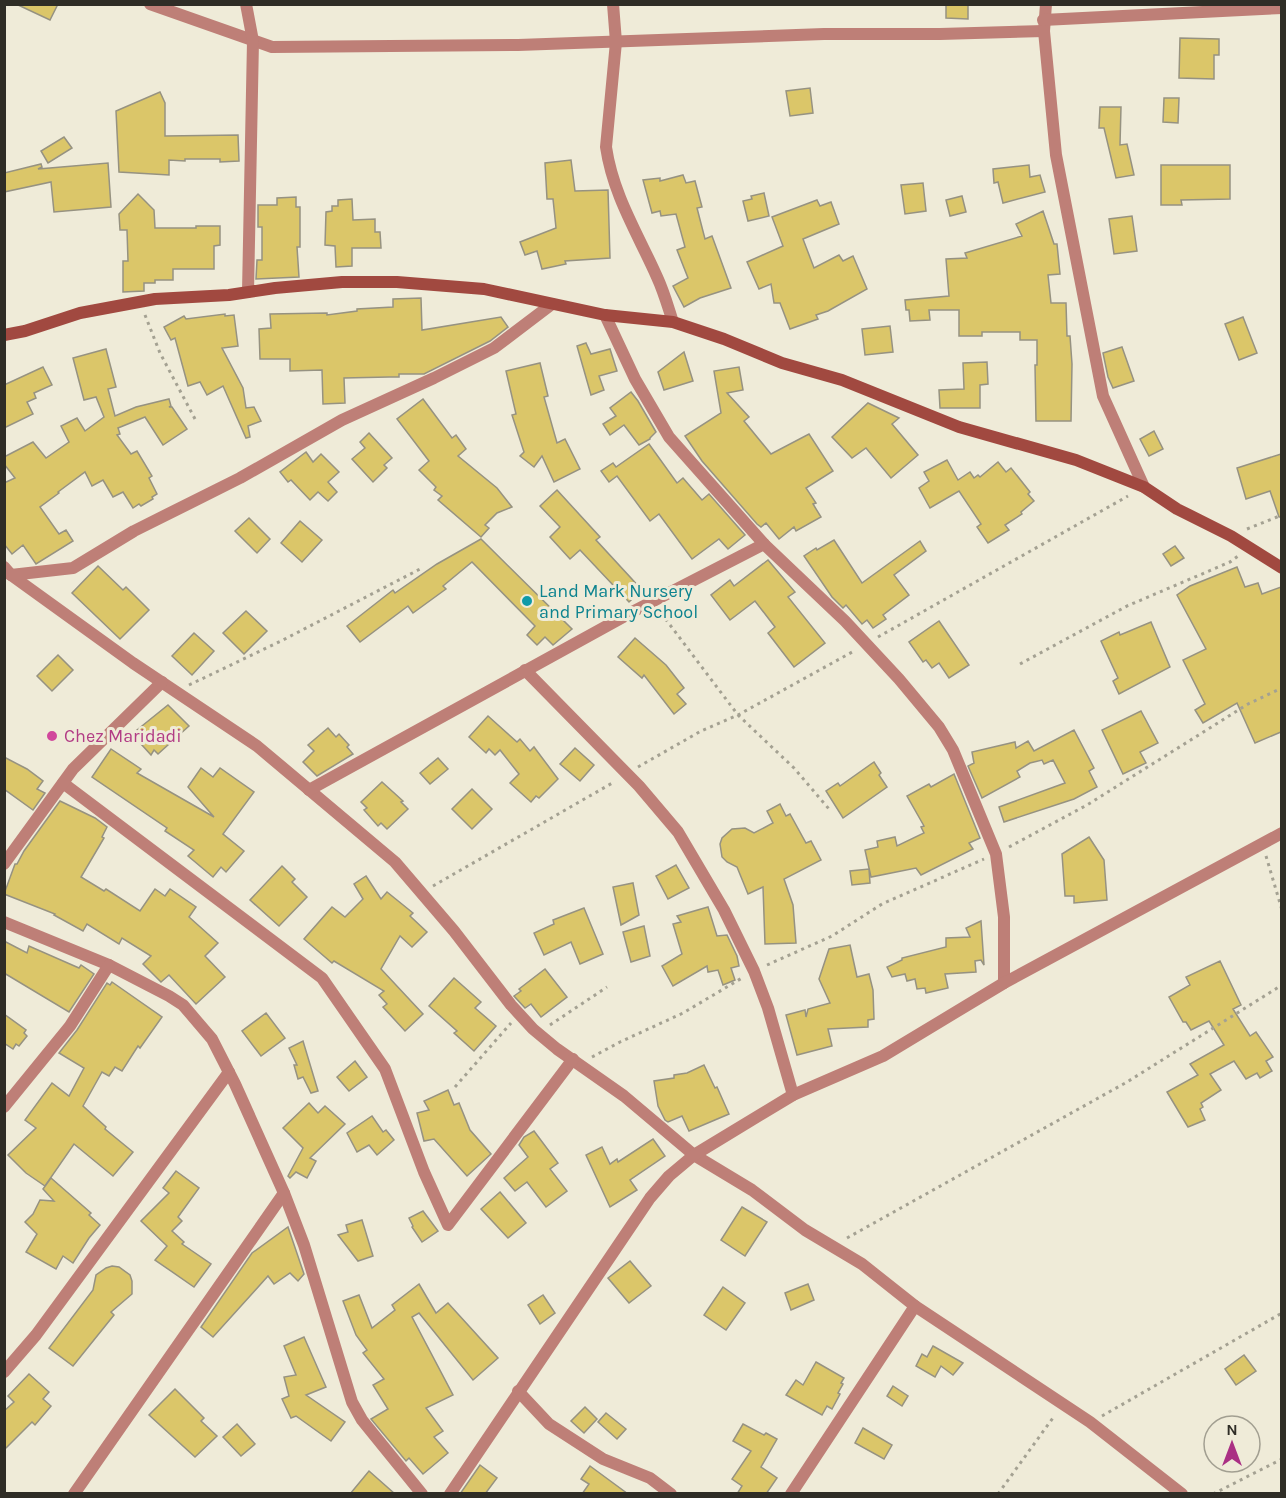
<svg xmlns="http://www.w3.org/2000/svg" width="1286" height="1498" font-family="Karla,sans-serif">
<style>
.building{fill:#dbc669;stroke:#969281;stroke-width:1.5}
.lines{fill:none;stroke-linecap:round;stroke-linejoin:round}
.path{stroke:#a4a192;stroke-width:3;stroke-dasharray:3 4.5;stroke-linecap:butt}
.minor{stroke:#be7f77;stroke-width:12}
.secondary{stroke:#a14940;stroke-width:12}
.culture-dot{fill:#0f9aa8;stroke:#efebd8;stroke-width:2}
.hotel-dot{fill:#d1479c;stroke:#efebd8;stroke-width:2}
.labels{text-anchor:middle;stroke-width:6;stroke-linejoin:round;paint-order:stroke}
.culture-label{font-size:18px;fill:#0d838f;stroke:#efebd8;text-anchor:start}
.hotel-label{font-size:18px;fill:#b23c85;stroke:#efebd8;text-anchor:start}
</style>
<rect width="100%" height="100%" fill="#efebd8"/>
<g class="building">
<path d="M16 4H58L50 20Z"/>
<path d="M946 4H968V19L946 18Z"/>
<path d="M1180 38 1219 39V55H1214V79L1179 78Z"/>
<path d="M810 88 813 113 790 116 786 91Z"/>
<path d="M160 92 165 103V136L238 135 239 161 220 162V159H185V161L169 160V175L119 172 116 111Z"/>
<path d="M1164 98H1179L1178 123 1163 122Z"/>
<path d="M1100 107H1121L1120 145 1127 144 1134 175 1116 178 1104 128H1099Z"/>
<path d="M64 137 72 148 48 163 41 151Z"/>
<path d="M571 160 575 191 608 190 610 258 565 261 566 264 542 269 537 251 525 255 520 242 556 228 553 199H547L545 163Z"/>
<path d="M108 163 111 207 54 212 51 182 4 192V173L41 164 42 167 38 169Z"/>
<path d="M1029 165 1030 177 1040 175 1045 192 1003 203 998 182 994 183 993 169Z"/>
<path d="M1161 165H1230V199L1181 200 1182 205H1161Z"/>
<path d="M683 175 686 183 695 181 702 207 697 208 705 239 712 236 731 288 700 298 684 307 673 286 688 278 677 250 685 247 676 214 661 216 660 211 652 213 643 180 660 178V181Z"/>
<path d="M923 183 926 211 905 214 901 185Z"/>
<path d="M764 193 769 216 748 221 743 201 752 199 751 196Z"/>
<path d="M138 194 154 210 155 228H196V226H220V245L214 246V269H173V280H155V283H144V291L123 292V261H128L127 230H120L119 214Z"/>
<path d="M962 196 966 212 950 216 946 200Z"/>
<path d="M296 197V207H300V247H297L299 277 256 279 257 260H262V227H258V205H277V198Z"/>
<path d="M352 199 353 220 375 219V232H380L381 248H352V266L336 267 335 246 325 245 326 212 332 211V206H338V200Z"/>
<path d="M817 200 820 206 831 202 839 224 803 239 814 268 839 255 843 261 853 256 867 289 828 311 816 315 818 319 790 329 780 303H774L771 284 759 289 747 262 783 246 772 217Z"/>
<path d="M1043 211 1054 244H1057L1060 274 1048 275 1051 303H1066L1067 336H1070L1072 364 1071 421H1036L1035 365H1037V340H1020V332H982V336H959V310H929L930 320 910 321 909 310H906L905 300 949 296 946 259 967 258 965 253 1022 236 1016 224Z"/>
<path d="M1132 216 1137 251 1114 254 1109 219Z"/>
<path d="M421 298 422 330 501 317 508 327 490 341 424 374H399V377H389L344 378 345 403 323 404 322 370 290 371V359H260L259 329 271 328 270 314 327 313V315L357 311V309L393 307V299Z"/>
<path d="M225 314V316L234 315 238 346 222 348 243 388 246 408 254 407 261 421 248 426 250 437 246 438 223 386 207 395 200 382 188 386 175 338 171 340 164 327 184 316 186 319Z"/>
<path d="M1243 317 1257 353 1239 360 1225 324Z"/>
<path d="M890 326 893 352 865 355 862 329Z"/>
<path d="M586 343 591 354 610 349 617 371 599 376 604 390 591 395 577 346Z"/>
<path d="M1122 347 1134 381 1113 388 1108 377 1103 353Z"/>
<path d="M106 349 116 387 108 389 115 416 136 407 169 399 171 406 169 407H172L187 429 163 445 145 417 118 428 120 434 117 435 131 454 137 451 152 476 149 478 157 494 152 497 153 499 141 506 139 504 133 508 123 492 113 497 103 480 92 486 85 472 58 492 59 493 40 507 59 534 66 530 73 541 36 564 23 545 12 554 4 544V483L15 478 4 464V457L33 442 46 458 69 442 61 426 77 418 85 431 104 417 96 397 84 400 73 358Z"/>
<path d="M684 352 693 381 664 390 658 372Z"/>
<path d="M987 362 988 384 980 385V408H940L939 390 964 389 963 363Z"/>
<path d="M540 363 548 396 544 397 557 443 565 439 580 469 554 482 542 456 534 467 520 456 524 452 512 415 516 414 506 371Z"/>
<path d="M43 367 52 385 34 393 36 398 27 402 33 414 4 428V385Z"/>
<path d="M739 367 743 390 727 393 749 417 744 421 771 454 809 434 833 471 806 488 816 503 813 504 821 517 796 531 794 527 779 539 766 523 761 527 757 524 702 461 685 436 721 413 714 371Z"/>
<path d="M631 392 638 401 656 432 650 438V439L639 445 624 425 610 435 603 424 616 416 610 408Z"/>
<path d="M423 399 452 438 456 435 466 449 458 456 497 488 512 507 497 513 485 525 489 528 481 537 438 500 442 496 434 490 436 487 419 470 429 461 397 419Z"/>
<path d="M868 403 899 418 892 424 918 455 891 478 866 448 852 458 832 437Z"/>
<path d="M1154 431 1163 449 1149 456 1140 439Z"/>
<path d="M369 433 392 458 384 465 387 468 373 482 352 459 365 448 360 442Z"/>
<path d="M649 444 677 483 683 478 702 500 709 494 745 535 728 549 719 539 692 559 659 514 650 521 617 476 609 482 601 471 613 463 616 467Z"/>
<path d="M306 452 313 462 321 454 339 472 328 482 337 492 328 501 318 492 310 500 291 480 288 482 280 472Z"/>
<path d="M1281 454V517H1279L1270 491 1246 499 1237 468Z"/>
<path d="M947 460 958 480 970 472 974 478 978 475 980 477 998 462 1006 472 1011 468 1030 492 1028 494 1034 501 1021 512 1022 514 1005 525 1009 530 988 543 977 527 981 524 959 491 930 508 919 488 929 481 924 472Z"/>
<path d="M557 490 600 537 596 540 642 590 629 602 580 550 570 559 550 537 560 527 540 506Z"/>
<path d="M249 518 270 539 257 553 235 531Z"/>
<path d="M300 521 322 540 302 562 281 543Z"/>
<path d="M481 539 572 629 553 645 545 637 537 645 527 635 535 626 472 562 443 586 446 589 413 613 408 606 360 642 347 626 393 590 395 593 437 564Z"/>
<path d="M834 540 862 583 920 541 926 551 894 575 909 595 883 615 886 619 873 628 867 620 862 624 846 605 843 608 832 597 804 556 816 548 817 550Z"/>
<path d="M1175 546 1184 558 1171 566 1163 554Z"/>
<path d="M768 560 795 592 788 597 825 643 794 667 768 633 775 627 755 601 730 620 711 595 730 580 734 586Z"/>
<path d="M98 566 123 590 126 587 149 610 120 639 72 593Z"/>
<path d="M1237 567 1245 587 1258 583 1262 594 1281 587V732L1255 743 1237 703 1203 723 1195 710 1205 704 1183 660 1206 649 1177 595 1190 586Z"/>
<path d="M246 611 267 631 244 654 223 633Z"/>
<path d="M939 621 969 665 949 678 939 663 932 668 926 660 923 662 909 642Z"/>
<path d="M1151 622 1170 667 1119 694 1113 681 1118 678 1101 641 1119 632 1120 635Z"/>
<path d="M194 633 214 651 192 675 172 656Z"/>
<path d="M635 638 666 665 684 688 677 694 686 704 674 714 644 675 642 678 618 657Z"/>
<path d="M58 655 73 670 52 691 37 676Z"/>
<path d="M168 705 189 726 158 754 154 750 151 755 132 734Z"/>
<path d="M1141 711 1158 743 1140 752 1146 763 1123 774 1102 730Z"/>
<path d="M488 716 517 742 520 739 530 751 534 747 558 779 539 798 536 796 531 802 510 783 519 774 500 750 495 755 489 749 486 753 469 737Z"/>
<path d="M328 728 336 737 339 734 349 745 347 747 353 754 317 776 303 762 314 751 308 745Z"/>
<path d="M1074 730 1094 768 1089 771 1097 787 1074 799 1004 822 999 807 1065 783 1053 760 1044 764 1042 760 1030 763 1017 771 1020 777 982 798 968 766 974 763 972 752 1015 742 1016 748 1028 741 1034 751Z"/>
<path d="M575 748 594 765 580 781 560 764Z"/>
<path d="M111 749 141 769 137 773 214 817 188 787 201 768 213 777 220 768 254 792 223 834 244 851 226 872 221 867 213 877 188 856 194 850 165 831 167 828 92 777Z"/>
<path d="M4 757 27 769 43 781 37 789 45 793 33 810 4 789Z"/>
<path d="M438 758 448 769 430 784 420 773Z"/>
<path d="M874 762 881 773 879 775 887 787 843 818 826 791 838 783 840 786Z"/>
<path d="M954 774 980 838 969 843 973 849 921 875 916 868 871 877 865 850 878 847 877 841 895 837 897 846 924 833 921 827 924 826 907 796 929 784 931 787Z"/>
<path d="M382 782 403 801 401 802 408 809 387 829 381 823 378 826 364 810 367 808 361 802Z"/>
<path d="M472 789 492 809 472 829 452 809Z"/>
<path d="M60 801 95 818 107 827 102 837 104 838 81 877 104 891 106 889 140 911 155 889 165 896 170 889 196 907 189 917 218 943 205 956 225 977 196 1004 169 975 161 982 143 964 151 956 122 938 119 944 87 924 83 931 54 915 55 914 4 894 15 864H17L24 851Z"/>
<path d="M780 804 786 816 790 814 806 843 811 841 821 860 784 879 793 905 796 943 765 944 763 887 748 894 737 867 727 862 722 857 720 844 722 838 732 829 745 828 754 833 773 823 767 811Z"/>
<path d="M1089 837 1104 860 1107 900 1074 903V896H1065L1062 854Z"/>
<path d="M676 865 689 888 668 899 656 876Z"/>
<path d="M282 866 295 879 292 882 307 897 279 926 250 900Z"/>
<path d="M869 869 870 883 852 885 850 871Z"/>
<path d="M366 876 381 899 387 892 413 913 410 916 427 932 412 947 400 936 381 969 423 1014 405 1031 383 1007 387 1004 379 995 384 991 334 961 332 963 304 939 332 907 345 917 363 899 354 884Z"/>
<path d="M633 883 639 915 621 925 613 887Z"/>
<path d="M708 907 717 936 727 935 737 956 739 966 731 968 735 980 723 985 718 970 708 972 707 966 673 986 662 966 682 954 673 924 681 922 677 916Z"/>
<path d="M584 908 603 954 580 964 571 942 544 955 534 933 554 924 553 920Z"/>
<path d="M981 921 984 965 981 960 975 961 976 972 945 974 948 988 926 993 925 988 917 989 915 979 907 981 905 974 892 977 887 967 902 960V958L946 947V938L970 937 966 928Z"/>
<path d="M644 926 650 956 631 962 623 932Z"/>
<path d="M4 941 27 953 29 946 79 968 81 965 94 974 69 1012 4 973Z"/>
<path d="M850 945 857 977 869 974 873 990 874 1019 868 1020V1027L828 1029 832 1046 797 1055 786 1015 805 1010 806 1017 808 1009 830 1003 819 979 829 949Z"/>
<path d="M1220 961 1241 1005 1233 1009 1250 1036 1256 1032 1273 1057 1266 1061 1272 1071 1260 1078 1257 1073 1246 1079 1234 1061 1210 1074 1221 1090 1201 1103 1203 1107 1200 1109 1205 1120 1188 1127 1167 1092 1198 1075 1190 1064 1224 1045 1209 1021 1191 1030 1186 1022H1183L1169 997 1190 985 1186 977Z"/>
<path d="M545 969 567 997 541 1017 531 1004 525 1008 514 996 521 991 519 989Z"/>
<path d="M454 978 481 1002 475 1008 496 1026 474 1051 454 1033 457 1031 429 1006Z"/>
<path d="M112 982 162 1017 140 1048 138 1046 122 1071 115 1067 109 1076 102 1072 83 1106 106 1127 105 1129 133 1152 113 1176 74 1144 45 1186 26 1173 8 1155 36 1128 25 1120 52 1083 69 1096 84 1068 59 1053 77 1030 107 983 110 985Z"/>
<path d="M266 1013 285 1038 261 1056 242 1031Z"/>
<path d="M4 1014 26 1030 24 1033 27 1036 19 1046 16 1044 13 1049 4 1043Z"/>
<path d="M303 1041 318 1091 311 1093 303 1077 298 1079 294 1065H297L289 1048Z"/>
<path d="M355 1061 367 1077 349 1091 337 1077Z"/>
<path d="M704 1065 715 1088 717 1087 729 1114 689 1131 682 1116 668 1122 665 1120 658 1106 654 1081 674 1078V1075L687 1073Z"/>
<path d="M448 1090 454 1105 459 1103 470 1130 491 1154 467 1176 434 1139 424 1141 417 1113 429 1110 424 1101Z"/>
<path d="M309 1103 318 1113 325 1106 345 1124 310 1158 316 1161 307 1178 296 1172 290 1178 288 1176 303 1148 283 1128Z"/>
<path d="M372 1116 383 1132 386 1130 394 1140 377 1155 369 1145 357 1152 347 1133Z"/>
<path d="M534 1131 558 1163 550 1169 567 1191 546 1207 527 1182 515 1191 504 1178 528 1157 519 1145 524 1137Z"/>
<path d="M653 1139 665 1156 630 1180 637 1190 610 1207 586 1155 602 1147 610 1164 617 1159 618 1162Z"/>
<path d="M176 1171 199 1188 178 1217 182 1221 172 1231 184 1242 182 1244 211 1264 194 1287 155 1260 167 1246 141 1221 169 1193 163 1188Z"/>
<path d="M51 1178 91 1213 89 1215 100 1225 89 1238 73 1263 63 1256 56 1269 26 1252 37 1234 25 1222 33 1214 40 1200 54 1201 43 1189Z"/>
<path d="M500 1192 526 1223 508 1238 481 1209Z"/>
<path d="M742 1207 767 1222 745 1256 721 1240Z"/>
<path d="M423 1211 438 1231 422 1242 412 1227 413 1226 409 1218Z"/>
<path d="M362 1220 373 1256 358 1261 338 1235 348 1232 346 1225Z"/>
<path d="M288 1227 304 1274 298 1281 290 1273 274 1284 268 1276 213 1337 201 1327 252 1253Z"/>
<path d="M630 1261 651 1286 629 1303 608 1278Z"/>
<path d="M112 1266 119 1267 130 1275 132 1281V1294L111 1312 114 1315 73 1366 49 1348 93 1290 96 1275 106 1268Z"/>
<path d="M419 1284 436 1313 448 1303 498 1358 473 1380 419 1313 412 1317 453 1395 426 1408 443 1431 434 1437 448 1453 423 1474 409 1458 406 1461 371 1419 388 1409 373 1385 384 1379 363 1353 367 1350 356 1335 343 1301 359 1295 372 1328 395 1310 392 1305Z"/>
<path d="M808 1284 814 1300 791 1310 785 1293Z"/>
<path d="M723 1287 745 1303 726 1330 704 1315Z"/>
<path d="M543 1295 555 1313 540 1324 528 1305Z"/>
<path d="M304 1337 326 1387 306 1395 345 1422 331 1441 296 1416 291 1418 282 1399 289 1396 284 1377 296 1375 284 1346Z"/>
<path d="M933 1346 963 1363 953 1375 941 1366 935 1377 916 1366 922 1354 927 1357Z"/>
<path d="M1244 1355 1256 1371 1236 1385 1225 1369Z"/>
<path d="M816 1362 844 1378 841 1383 843 1384 838 1393 840 1394 832 1409 827 1406 822 1415 786 1395 796 1380 803 1385Z"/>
<path d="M29 1374 49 1392 43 1399 51 1406 35 1425 32 1422 4 1450V1411L14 1402 8 1396Z"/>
<path d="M893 1386 908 1396 902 1406 887 1396Z"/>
<path d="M175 1389 204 1418 201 1421 217 1436 195 1457 149 1415Z"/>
<path d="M585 1407 597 1419 584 1433 571 1421Z"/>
<path d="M606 1413 626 1429 617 1439 598 1422Z"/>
<path d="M237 1424 255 1444 241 1456 223 1437Z"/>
<path d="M743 1424 764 1435 766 1433 777 1439 761 1467 777 1478 766 1494H737L742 1486 732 1479 751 1451 733 1441Z"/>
<path d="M863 1428 892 1445 884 1459 855 1443Z"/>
<path d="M480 1465 497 1478 485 1494H460Z"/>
<path d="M590 1466 628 1494H582L589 1484 581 1479Z"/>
<path d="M369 1471 395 1494H350Z"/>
</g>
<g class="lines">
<g class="path">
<path d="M145 315 160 353 195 419"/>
<path d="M1247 529 1282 515"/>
<path d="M661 613 738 715 794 768 829 809"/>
<path d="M878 637 1128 496"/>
<path d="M1020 664 1127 606 1230 562 1238 556"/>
<path d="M189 685 281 641 422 568"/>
<path d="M638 767 701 731 738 715 854 651"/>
<path d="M1009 847 1087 805 1248 704 1282 688"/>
<path d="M1266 856 1282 910"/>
<path d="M433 886 614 782"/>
<path d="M767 965 832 936 882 904 984 859"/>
<path d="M550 1025 607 987"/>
<path d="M592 1057 620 1042 683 1013 742 978"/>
<path d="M455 1087 511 1023"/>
<path d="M847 1238 1127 1082 1282 985"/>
<path d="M1102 1416 1282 1313"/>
<path d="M998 1494 1055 1415"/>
<path d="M1213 1494 1282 1459"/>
</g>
<g class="minor">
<path d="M150 4 272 47 518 45 824 34H940L1044 31"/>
<path d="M246 4 253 41 248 292"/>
<path d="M613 4 616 42 606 147C613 195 638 234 657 277 664 292 668 307 673 322"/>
<path d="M1046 4 1044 31 1056 155 1103 396 1144 487"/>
<path d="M1043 20 1282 8"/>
<path d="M605 315 635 379 669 437 764 544 845 621 899 679 939 727 953 750 996 854 1004 917V983"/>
<path d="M4 567 11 575 133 663 257 746 395 862 454 931 511 1005 533 1029 557 1049 624 1096 694 1155 752 1190 805 1230 862 1264 915 1306 791 1494"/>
<path d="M11 575 73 568 134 531 240 478 342 420 434 378 494 348 552 304"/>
<path d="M525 670 639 786 678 832 724 910 754 971 768 1008 793 1095"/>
<path d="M63 783 322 978 385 1069 424 1172 448 1225 573 1059"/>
<path d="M309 790 634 611 764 544"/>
<path d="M4 864 73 769 162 682"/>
<path d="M4 922 109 965 169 996 183 1005 212 1039 235 1084 284 1193 304 1245 352 1402 362 1420 422 1494"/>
<path d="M4 1107 70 1026 109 965"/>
<path d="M915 1306 1090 1422 1182 1494"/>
<path d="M4 1372 36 1335 229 1072"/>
<path d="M518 1391 549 1424 603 1459 650 1478 671 1494"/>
<path d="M74 1494 284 1193"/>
<path d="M450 1494 650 1198 669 1176 694 1155 793 1095 883 1056 1004 983 1282 833"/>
</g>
<path class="secondary" d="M4 335 25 331 80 313 155 299 229 295 275 288 342 282H397L484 289 605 315 673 322 724 339 782 363 842 380 959 427 1076 460 1144 487 1177 509 1231 536 1282 568"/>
</g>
<circle class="culture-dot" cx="527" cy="601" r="6"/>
<circle class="hotel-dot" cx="52" cy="736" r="6"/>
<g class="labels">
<g class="culture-label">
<text x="539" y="597">Land Mark Nursery<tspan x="539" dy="21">and Primary School</tspan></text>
</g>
<g class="hotel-label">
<text x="64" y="742">Chez Maridadi</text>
</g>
</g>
<rect width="1286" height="1498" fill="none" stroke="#2f2d26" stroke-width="12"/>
<g transform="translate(1232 1444)"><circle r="28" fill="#efebd8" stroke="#a29f91" stroke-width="1.5"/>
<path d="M0-4.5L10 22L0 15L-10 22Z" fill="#aa3084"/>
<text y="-9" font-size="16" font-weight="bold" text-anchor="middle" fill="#2f2d26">N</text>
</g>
</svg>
